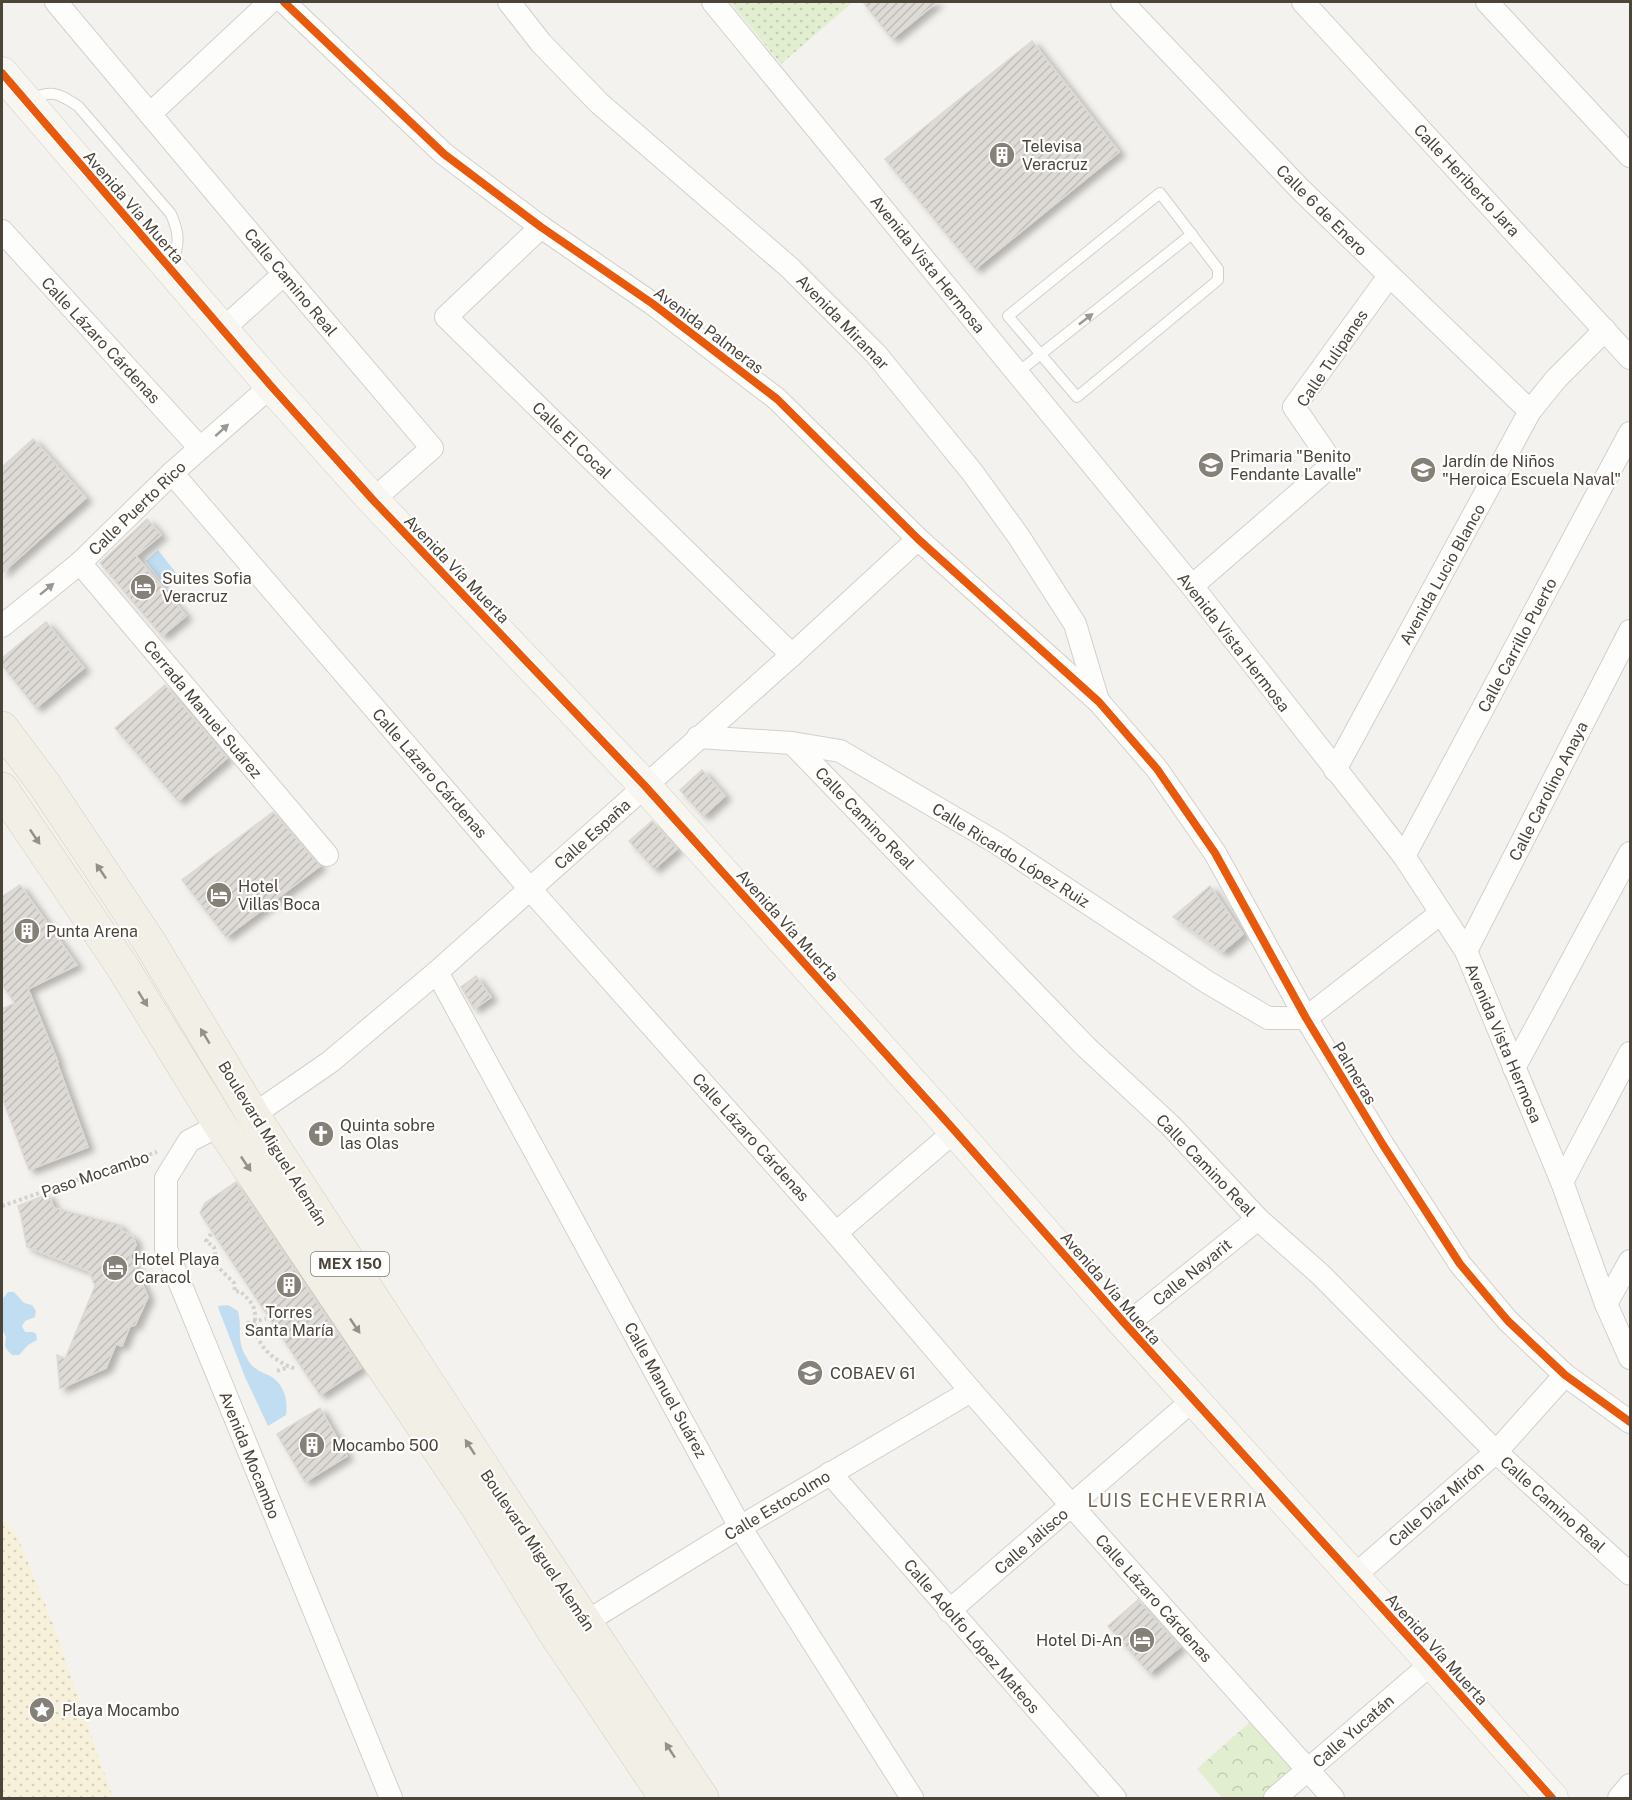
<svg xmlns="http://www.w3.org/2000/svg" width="1632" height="1800" font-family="'Public Sans',sans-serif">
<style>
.grass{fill:url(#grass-dots)}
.sand{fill:url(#sand-dots)}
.park{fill:url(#park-crowns)}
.water{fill:#c0ddf1}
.building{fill:url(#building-hatch);stroke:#dcd9d4;stroke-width:1.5;filter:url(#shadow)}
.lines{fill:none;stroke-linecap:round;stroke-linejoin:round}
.lane-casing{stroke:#d2d0cb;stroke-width:12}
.street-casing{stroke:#d2d0cb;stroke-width:24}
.secondary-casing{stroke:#d3cfc5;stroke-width:33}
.primary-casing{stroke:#d6cebb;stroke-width:34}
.path{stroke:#d3d2cc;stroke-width:4;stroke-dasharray:3 3;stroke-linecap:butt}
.lane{stroke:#fdfdfc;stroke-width:10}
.street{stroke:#fdfdfc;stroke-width:22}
.secondary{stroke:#f7f6f1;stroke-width:32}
.primary{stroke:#f2efe6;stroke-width:33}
.cycleway-casing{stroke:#fff;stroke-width:11}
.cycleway{stroke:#e8590c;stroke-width:8}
.oneway{fill:#9b9791}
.oneway2{fill:#969187}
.labels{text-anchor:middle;stroke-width:4.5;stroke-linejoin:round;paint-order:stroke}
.shield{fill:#fff;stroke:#817c74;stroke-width:1.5}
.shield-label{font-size:15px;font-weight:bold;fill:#4b4439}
.poi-label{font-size:16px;fill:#4b4439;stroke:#fff;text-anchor:start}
.street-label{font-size:16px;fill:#4b4439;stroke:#fff}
.neighbourhood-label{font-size:18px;letter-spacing:1.5px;fill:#6e6250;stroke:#fff}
</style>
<defs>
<pattern id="grass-dots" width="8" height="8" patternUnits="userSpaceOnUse" patternTransform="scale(1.5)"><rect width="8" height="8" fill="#e1eecf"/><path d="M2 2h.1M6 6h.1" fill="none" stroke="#c3cdb2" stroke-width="1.8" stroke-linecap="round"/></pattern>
<pattern id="sand-dots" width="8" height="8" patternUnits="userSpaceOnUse" patternTransform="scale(1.5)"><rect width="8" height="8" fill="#f7f0da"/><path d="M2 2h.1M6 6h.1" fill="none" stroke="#d5cfbc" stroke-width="1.8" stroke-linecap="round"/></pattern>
<pattern id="park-crowns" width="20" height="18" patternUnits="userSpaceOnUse" patternTransform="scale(1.5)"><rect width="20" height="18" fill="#e1eecf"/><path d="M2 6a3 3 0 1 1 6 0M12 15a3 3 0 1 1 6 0" fill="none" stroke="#c3cdb2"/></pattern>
<pattern id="building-hatch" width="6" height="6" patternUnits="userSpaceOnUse" patternTransform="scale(1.5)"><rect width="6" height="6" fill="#dedbd6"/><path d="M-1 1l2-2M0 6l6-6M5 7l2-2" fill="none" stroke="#c0bdb8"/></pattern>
<filter id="shadow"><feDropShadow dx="6" dy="4" stdDeviation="3" flood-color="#0004"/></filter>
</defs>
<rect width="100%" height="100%" fill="#f4f2ee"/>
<path class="grass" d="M730 2H853L781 64Z"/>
<path class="sand" d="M2 1520 15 1531 52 1621 113 1798H2Z"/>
<path class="park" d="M1259 1714 1308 1769 1275 1798H1222L1197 1769Z"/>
<g class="water">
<path d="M158 550 180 578 167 588 146 561Z"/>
<path d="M8 1292H14L24 1303 32 1305 36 1311 35 1317 25 1321 22 1326 25 1332H33L36 1334 37 1340 28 1345 19 1355H12L8 1351 5 1346 6 1337 2 1329V1300Z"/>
<path d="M228 1305 238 1311C242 1326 237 1339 244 1353 247 1358 250 1365 255 1368 260 1372 267 1374 272 1377 285 1386 288 1401 286 1415L268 1426 245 1377 219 1310 218 1306Z"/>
</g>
<g class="building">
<path d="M863 2H937L892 39Z"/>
<path d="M1032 41 1119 152 975 269 885 159Z"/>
<path d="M33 439 86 498 2 573V467Z"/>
<path d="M147 519 161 535 136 556 186 616 162 636 100 563Z"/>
<path d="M46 622 84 668 36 708 2 665V658Z"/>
<path d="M165 685 227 758 178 801 115 728Z"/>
<path d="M702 770 725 796 703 816 680 790Z"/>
<path d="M273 812 320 866 226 937 182 880Z"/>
<path d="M652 821 677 849 654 869 629 841Z"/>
<path d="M20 885 77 965 28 989 58 1062 57 1063 88 1147 29 1170 2 1097V1009L15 1003 2 985V897Z"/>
<path d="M1210 886 1243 934 1222 952 1173 917Z"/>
<path d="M476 976 491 997 474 1009 461 987Z"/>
<path d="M236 1182 361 1368 320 1395 200 1213 205 1203Z"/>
<path d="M48 1194 54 1208 120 1225 121 1230 133 1237 136 1245 130 1256 148 1297 135 1325 130 1326 122 1346 116 1344 106 1368 60 1389 57 1355 65 1359 95 1286 89 1271 27 1247 21 1216 18 1206Z"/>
<path d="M320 1408 347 1456 305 1482 277 1434Z"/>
<path d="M1138 1600 1180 1647 1149 1673 1108 1626Z"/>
</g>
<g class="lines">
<g class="lane-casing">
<g id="lane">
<path d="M28 99C53 91 55 91 78 106L171 214C180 235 179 242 173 263"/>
<path d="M1160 193 1218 269V280L1077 397 1008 316Z"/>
<path d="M1017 373 1192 234"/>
</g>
</g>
<g class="street-casing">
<g id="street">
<path d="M56 2 284 274 432 448 373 500"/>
<path d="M284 2 444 154 541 227 653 304 777 399 918 539 1099 702 1157 769 1215 853 1306 1018 1383 1145 1460 1264 1508 1321 1565 1375 1630 1422"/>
<path d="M509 2 541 43 599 103 790 268 876 354 972 472 1019 537 1075 624 1098 701"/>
<path d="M713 2 1192 586 1404 856 1466 951 1562 1182 1606 1304 1630 1358"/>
<path d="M1122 2 1300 189 1530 411"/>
<path d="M1303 2 1630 358"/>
<path d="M1487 2 1630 156"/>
<path d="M150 114 270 2"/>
<path d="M541 227 446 317 792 655"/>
<path d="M2 231 200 448"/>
<path d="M222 330 284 274"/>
<path d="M172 473 530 889 836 1233 971 1391 1072 1506 1333 1798"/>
<path d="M80 563 327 855"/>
<path d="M1192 586 1333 464 1294 407 1389 276"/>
<path d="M2 626 80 563 172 473 271 386"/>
<path d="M698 737 792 743 840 751 997 843 1207 982 1268 1018H1306"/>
<path d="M792 743 1086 1047 1171 1126 1258 1219 1321 1275 1496 1452 1630 1574"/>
<path d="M1335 770 1530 411 1556 379 1605 330"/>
<path d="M1404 856 1630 433"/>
<path d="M1466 951 1630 631"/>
<path d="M437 972 740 1527 912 1798"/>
<path d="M1306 1018 1441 913"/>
<path d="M1514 1068 1630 853"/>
<path d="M253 1115 330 1062 437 972 792 655 918 539"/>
<path d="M220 1125 189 1141 166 1178V1249L391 1798"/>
<path d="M1562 1182 1630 1053"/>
<path d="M836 1233 955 1131"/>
<path d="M1606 1304 1630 1261"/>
<path d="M1126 1325 1258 1219"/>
<path d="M830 1473 1115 1798"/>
<path d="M1353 1577 1496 1452 1565 1375"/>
<path d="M949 1611 1193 1400"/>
<path d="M586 1622 740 1527 971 1391"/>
<path d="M1275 1798 1432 1663"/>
<path d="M1619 1798 1630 1785"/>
</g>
</g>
<g class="secondary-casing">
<path id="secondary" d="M2 73 271 386 373 500 645 786 955 1131 1126 1325 1432 1663 1552 1798"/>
</g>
<g class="primary-casing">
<g id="primary">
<path d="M2 728 44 784 150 943 253 1115 501 1495 702 1798"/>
<path d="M2 789 122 966 220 1125 478 1508 556 1635 666 1798"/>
</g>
</g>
<g class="path">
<path d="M2 1206 157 1152"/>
<path d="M211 1234 206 1241 214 1247 217 1266 234 1283 235 1292 240 1291C245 1296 250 1300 253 1306 256 1313 255 1318 255 1325 256 1347 277 1363 296 1369"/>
<path d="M247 1323 266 1319"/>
<path d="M277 1371 289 1367"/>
</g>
<use href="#lane" class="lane"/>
<use href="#street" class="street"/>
<use href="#secondary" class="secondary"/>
<use href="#primary" class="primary"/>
<g class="cycleway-casing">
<g id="cycleway">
<path d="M284 2 444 154 541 227 653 304 777 399 918 539 1099 702 1157 769 1215 853 1306 1018 1383 1145 1460 1264 1508 1321 1565 1375 1630 1422"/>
<path d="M2 73 271 386 373 500 645 786 955 1131 1126 1325 1432 1663 1552 1798"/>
</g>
</g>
<use href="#cycleway" class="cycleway"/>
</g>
<defs><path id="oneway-solid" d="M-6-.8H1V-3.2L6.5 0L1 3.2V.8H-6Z" transform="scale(1.5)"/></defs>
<g class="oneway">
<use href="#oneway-solid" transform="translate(1086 319) rotate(-38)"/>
<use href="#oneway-solid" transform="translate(222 430) rotate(-42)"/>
<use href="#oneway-solid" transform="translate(47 589) rotate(-39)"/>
</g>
<g class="oneway2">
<use href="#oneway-solid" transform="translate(35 837) rotate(56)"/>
<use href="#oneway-solid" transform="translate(101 871) rotate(-124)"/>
<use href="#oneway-solid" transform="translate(143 999) rotate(58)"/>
<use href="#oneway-solid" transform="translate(205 1036) rotate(-121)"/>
<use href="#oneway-solid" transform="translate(246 1164) rotate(56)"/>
<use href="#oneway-solid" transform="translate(355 1326) rotate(56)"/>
<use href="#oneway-solid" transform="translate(470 1447) rotate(-123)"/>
<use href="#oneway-solid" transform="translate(670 1750) rotate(-123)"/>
</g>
<defs>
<g id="building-disc" transform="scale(1.35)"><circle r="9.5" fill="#868178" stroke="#fff"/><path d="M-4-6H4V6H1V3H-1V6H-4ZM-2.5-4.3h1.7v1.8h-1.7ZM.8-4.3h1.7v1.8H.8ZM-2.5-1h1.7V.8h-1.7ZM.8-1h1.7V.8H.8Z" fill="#fff"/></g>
<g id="school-disc" transform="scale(1.35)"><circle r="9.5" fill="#868178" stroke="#fff"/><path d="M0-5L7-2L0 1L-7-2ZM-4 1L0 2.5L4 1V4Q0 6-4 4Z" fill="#fff"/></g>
<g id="hotel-disc" transform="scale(1.35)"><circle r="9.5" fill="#868178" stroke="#fff"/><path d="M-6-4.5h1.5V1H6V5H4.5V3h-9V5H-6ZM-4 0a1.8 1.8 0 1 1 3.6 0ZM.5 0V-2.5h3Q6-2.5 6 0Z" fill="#fff"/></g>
<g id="church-disc" transform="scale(1.35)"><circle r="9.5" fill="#868178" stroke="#fff"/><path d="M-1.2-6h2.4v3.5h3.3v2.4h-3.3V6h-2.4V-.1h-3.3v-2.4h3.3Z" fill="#fff"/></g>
<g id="sight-disc" transform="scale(1.35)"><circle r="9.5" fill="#868178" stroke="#fff"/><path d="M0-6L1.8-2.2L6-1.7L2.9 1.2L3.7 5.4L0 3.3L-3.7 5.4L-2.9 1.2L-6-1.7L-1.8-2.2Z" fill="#fff"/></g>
</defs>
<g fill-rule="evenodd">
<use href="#building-disc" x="1002" y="155"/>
<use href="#school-disc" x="1211" y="465"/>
<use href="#school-disc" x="1423" y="470"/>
<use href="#hotel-disc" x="143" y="587"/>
<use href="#hotel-disc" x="219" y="895"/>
<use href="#building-disc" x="27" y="931"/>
<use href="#church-disc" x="321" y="1134"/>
<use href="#hotel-disc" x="115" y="1268"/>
<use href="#building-disc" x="289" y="1285"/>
<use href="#school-disc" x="810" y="1373"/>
<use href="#building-disc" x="312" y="1445"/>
<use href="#hotel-disc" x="1142" y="1640"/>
<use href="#sight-disc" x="42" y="1710"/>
</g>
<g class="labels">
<rect class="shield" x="311" y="1252" width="78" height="24" rx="4.5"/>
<g class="shield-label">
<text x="350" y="1269">MEX 150</text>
</g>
<g class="poi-label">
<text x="1022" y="152">Televisa<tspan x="1022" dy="18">Veracruz</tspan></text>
<text x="1230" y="462">Primaria "Benito<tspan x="1230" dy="18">Fendante Lavalle"</tspan></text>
<text x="1442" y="467">Jardín de Niños<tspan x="1442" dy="18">"Heroica Escuela Naval"</tspan></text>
<text x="162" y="584">Suites Sofia<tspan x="162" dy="18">Veracruz</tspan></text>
<text x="238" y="892">Hotel<tspan x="238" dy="18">Villas Boca</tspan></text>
<text x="46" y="937">Punta Arena</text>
<text x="340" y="1131">Quinta sobre<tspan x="340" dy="18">las Olas</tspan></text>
<text x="134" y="1265">Hotel Playa<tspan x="134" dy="18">Caracol</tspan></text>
<text x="289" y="1318" text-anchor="middle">Torres<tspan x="289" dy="18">Santa María</tspan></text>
<text x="830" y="1379">COBAEV 61</text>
<text x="332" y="1451">Mocambo 500</text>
<text x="1122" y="1646" text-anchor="end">Hotel Di-An</text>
<text x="62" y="1716">Playa Mocambo</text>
</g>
<g class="street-label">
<text transform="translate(1467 180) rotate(47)" y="6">Calle Heriberto Jara</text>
<text transform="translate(134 207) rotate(49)" y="6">Avenida Vía Muerta</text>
<text transform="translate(1322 210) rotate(45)" y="6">Calle 6 de Enero</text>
<text transform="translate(928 264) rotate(51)" y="6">Avenida Vista Hermosa</text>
<text transform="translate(291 282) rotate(50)" y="6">Calle Camino Real</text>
<text transform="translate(843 322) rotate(46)" y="6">Avenida Miramar</text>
<text transform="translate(709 330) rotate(37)" y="6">Avenida Palmeras</text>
<text transform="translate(101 340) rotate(47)" y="6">Calle Lázaro Cárdenas</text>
<text transform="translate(1332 358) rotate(-56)" y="6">Calle Tulipanes</text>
<text transform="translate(572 440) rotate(44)" y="6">Calle El Cocal</text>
<text transform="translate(137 508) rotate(-44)" y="6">Calle Puerto Rico</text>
<text transform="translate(457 569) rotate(46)" y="6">Avenida Vía Muerta</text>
<text transform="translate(1442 574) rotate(-61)" y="6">Avenida Lucio Blanco</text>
<text transform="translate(1234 642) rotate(52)" y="6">Avenida Vista Hermosa</text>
<text transform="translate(1517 645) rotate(-62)" y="6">Calle Carrillo Puerto</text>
<text transform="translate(203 709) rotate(50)" y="6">Cerrada Manuel Suárez</text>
<text transform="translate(430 773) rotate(49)" y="6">Calle Lázaro Cárdenas</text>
<text transform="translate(1548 791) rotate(-63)" y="6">Calle Carolino Anaya</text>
<text transform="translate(865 818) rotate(46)" y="6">Calle Camino Real</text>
<text transform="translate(592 834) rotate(-42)" y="6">Calle España</text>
<text transform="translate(1011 855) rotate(32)" y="6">Calle Ricardo López Ruiz</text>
<text transform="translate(788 925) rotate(48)" y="6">Avenida Vía Muerta</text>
<text transform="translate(1504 1043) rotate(67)" y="6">Avenida Vista Hermosa</text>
<text transform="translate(1355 1073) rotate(59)" y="6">Palmeras</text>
<text transform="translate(751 1137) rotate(48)" y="6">Calle Lázaro Cárdenas</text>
<text transform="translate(273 1143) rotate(58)" y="6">Boulevard Miguel Alemán</text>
<text transform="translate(1206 1165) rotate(46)" y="6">Calle Camino Real</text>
<text transform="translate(95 1174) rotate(-19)" y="6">Paso Mocambo</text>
<text transform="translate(1192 1272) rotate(-39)" y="6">Calle Nayarit</text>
<text transform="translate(1111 1288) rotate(49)" y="6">Avenida Vía Muerta</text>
<text transform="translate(666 1390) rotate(61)" y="6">Calle Manuel Suárez</text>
<text transform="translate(250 1455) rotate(68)" y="6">Avenida Mocambo</text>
<text transform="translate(1436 1504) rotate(-41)" y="6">Calle Díaz Mirón</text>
<text transform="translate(1553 1504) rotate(42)" y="6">Calle Camino Real</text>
<text transform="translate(777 1505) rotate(-31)" y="6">Calle Estocolmo</text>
<text transform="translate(1031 1541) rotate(-41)" y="6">Calle Jalisco</text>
<text transform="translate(538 1550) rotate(56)" y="6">Boulevard Miguel Alemán</text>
<text transform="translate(1154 1598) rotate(48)" y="6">Calle Lázaro Cárdenas</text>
<text transform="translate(972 1636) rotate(49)" y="6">Calle Adolfo López Mateos</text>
<text transform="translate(1437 1649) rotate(48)" y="6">Avenida Vía Muerta</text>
<text transform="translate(1353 1731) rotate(-41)" y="6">Calle Yucatán</text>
</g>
<g class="neighbourhood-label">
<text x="1178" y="1507">LUIS ECHEVERRIA</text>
</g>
</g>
<rect width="1632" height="1800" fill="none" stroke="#4b4439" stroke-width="6"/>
</svg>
